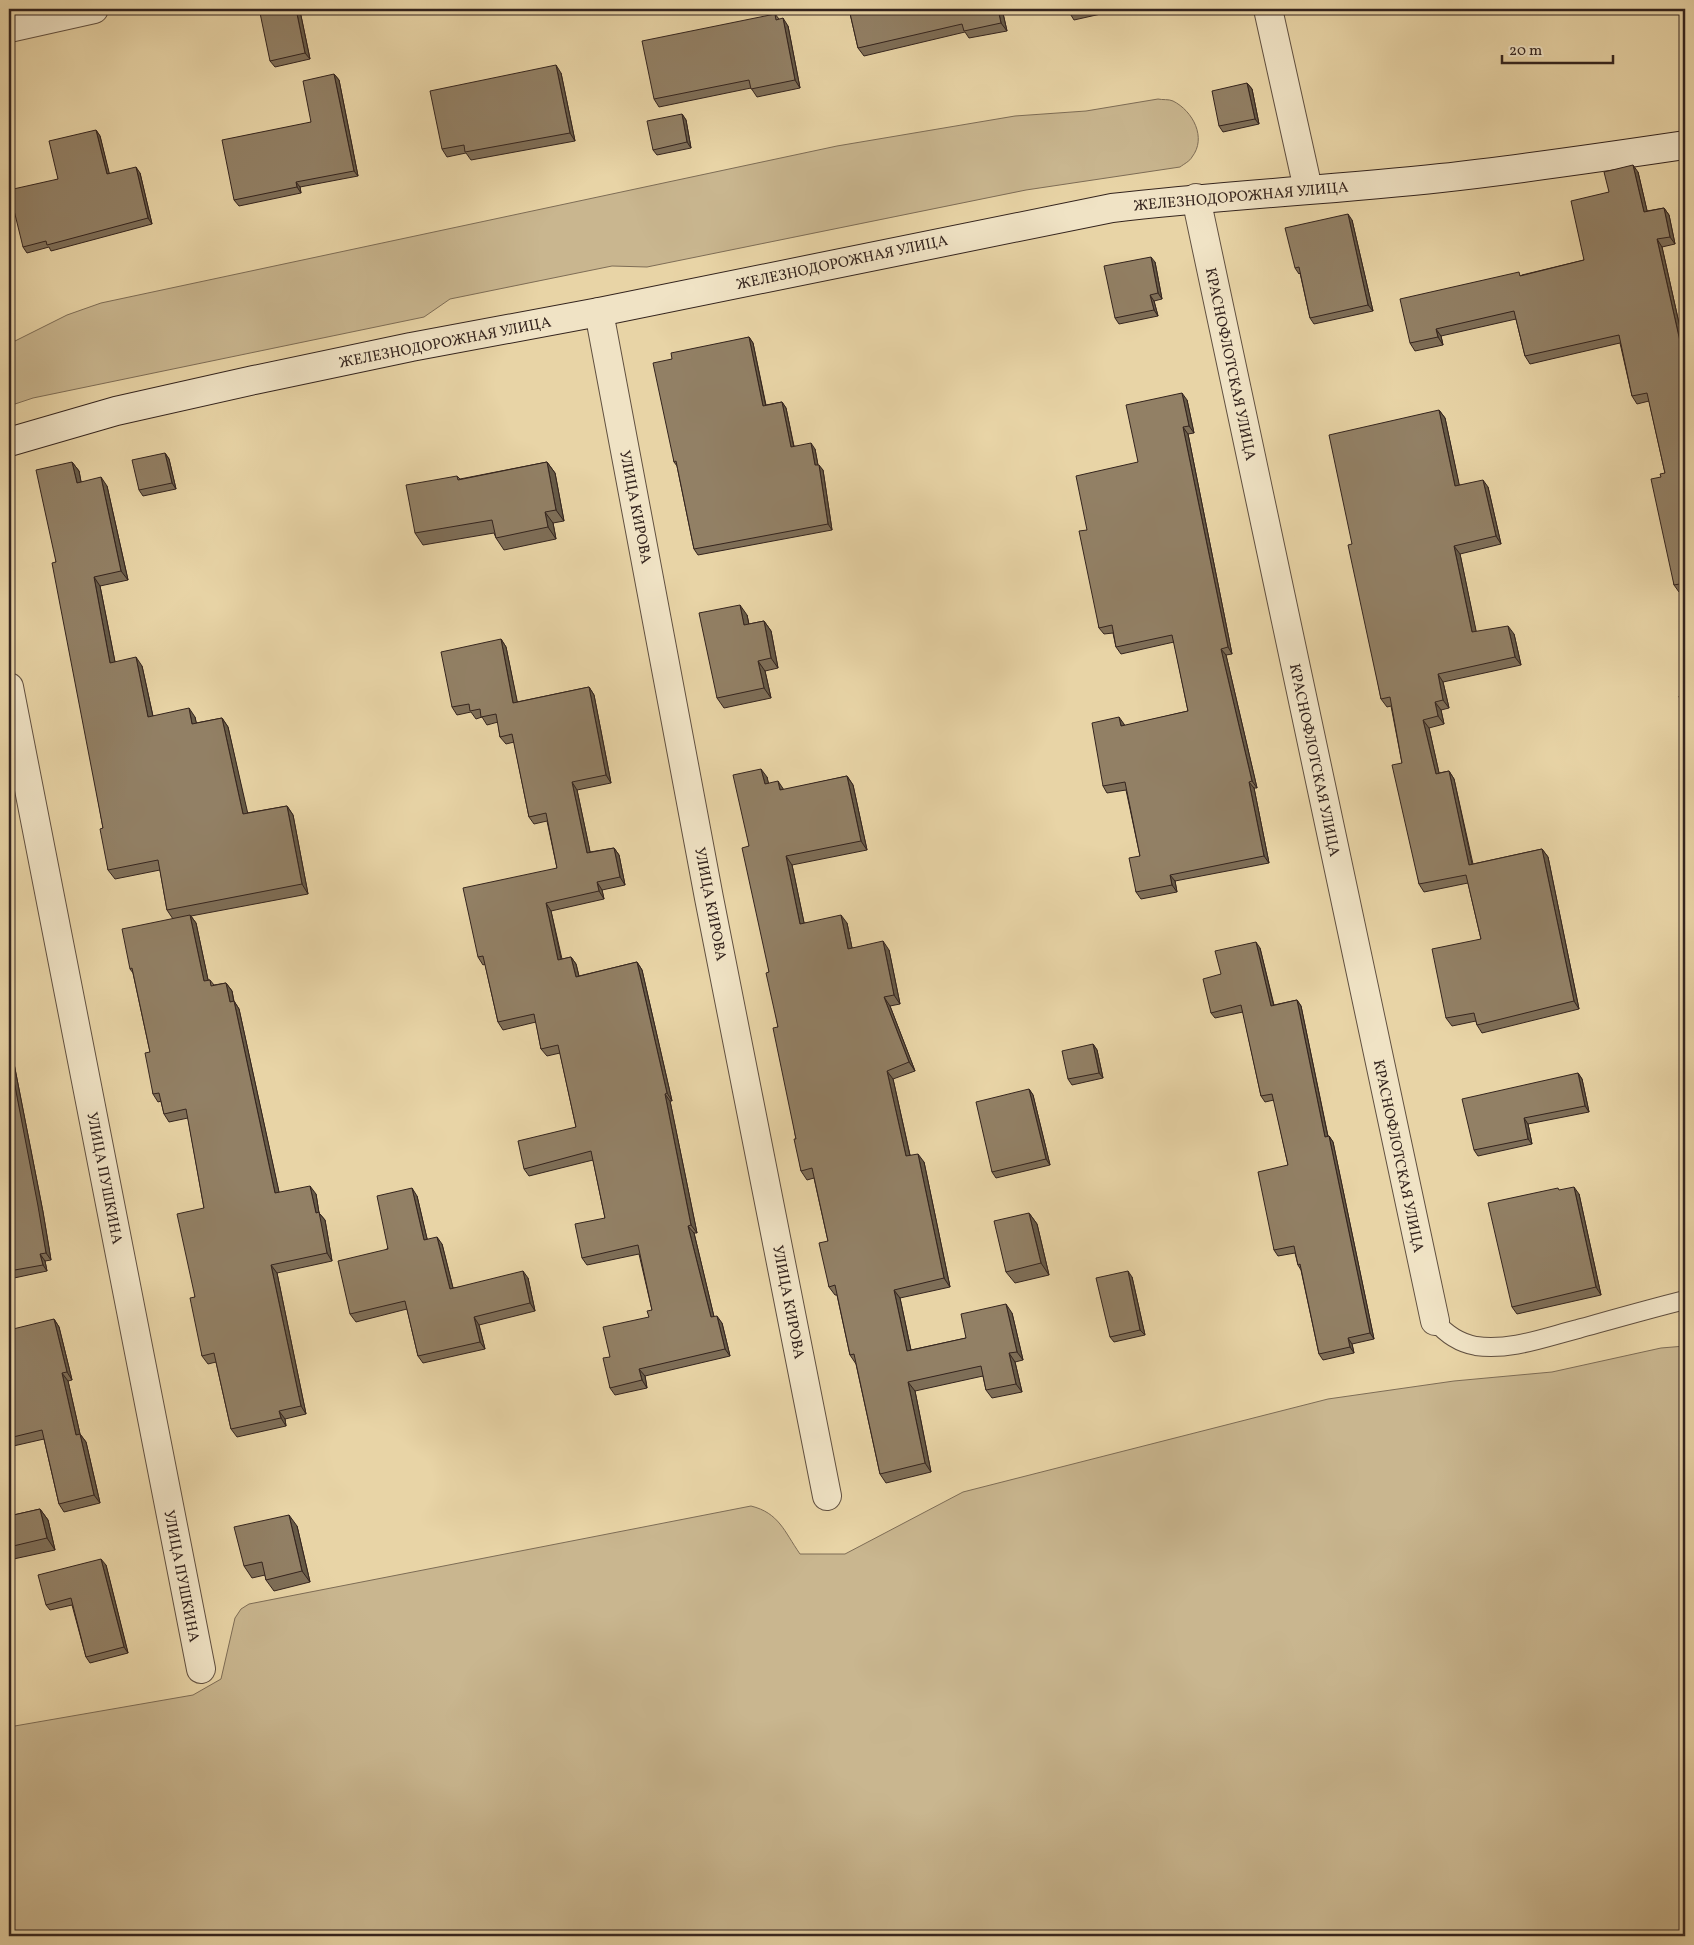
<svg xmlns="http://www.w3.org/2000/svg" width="1694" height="1945" font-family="Vollkorn,serif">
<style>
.green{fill:#c9b68f;stroke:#7e6d56}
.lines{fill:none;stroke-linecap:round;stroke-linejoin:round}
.lane-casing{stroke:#615040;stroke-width:20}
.street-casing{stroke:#615040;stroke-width:30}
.secondary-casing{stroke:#34241e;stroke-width:30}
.lane{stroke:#f0e3c5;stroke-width:18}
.street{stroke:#f0e3c5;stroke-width:28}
.secondary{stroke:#f0e3c5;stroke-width:28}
.wall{fill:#7e6e57;stroke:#34241e}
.shaded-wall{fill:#665a47;stroke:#34241e}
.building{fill:#928065;stroke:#34241e}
.labels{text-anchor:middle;stroke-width:5;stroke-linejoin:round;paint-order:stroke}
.street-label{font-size:15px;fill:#34241e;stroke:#f0e3c5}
</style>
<rect width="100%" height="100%" fill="#e8d4a6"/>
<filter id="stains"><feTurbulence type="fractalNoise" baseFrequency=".004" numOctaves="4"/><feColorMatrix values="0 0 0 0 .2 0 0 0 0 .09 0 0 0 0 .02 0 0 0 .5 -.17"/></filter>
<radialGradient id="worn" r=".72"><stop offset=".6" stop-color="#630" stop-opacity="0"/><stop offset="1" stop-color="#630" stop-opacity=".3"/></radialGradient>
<g class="green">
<path d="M1158 99C1162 100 1169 99 1173 101 1193 111 1207 138 1192 157 1190 161 1184 164 1180 167L1026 190 647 267 612 266 450 299 424 317 33 398 9 406V344L67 315 101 303 837 146 1015 116 1086 111Z"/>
<path d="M1685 1346V1936H9V1727L193 1695 221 1679 235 1618 241 1609 249 1604 751 1506C779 1513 784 1531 800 1554H845L963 1492 1328 1399 1454 1381 1552 1372 1661 1348Z"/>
</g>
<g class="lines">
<g class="lane-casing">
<path id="lane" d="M1435 1321C1446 1334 1459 1343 1476 1346 1510 1351 1546 1337 1578 1329 1614 1319 1649 1309 1685 1300"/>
</g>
<g class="street-casing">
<g id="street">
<path d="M1268 9 1308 189"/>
<path d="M9 28 94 9"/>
<path d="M1196 198 1435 1321"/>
<path d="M599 312 709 898 827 1496"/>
<path d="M9 687 201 1669"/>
</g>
</g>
<g class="secondary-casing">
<path id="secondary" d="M9 442 116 411 254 380 411 347 599 312 1112 208C1222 195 1332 190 1441 178 1523 169 1604 157 1685 145"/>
</g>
<use href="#lane" class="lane"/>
<use href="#street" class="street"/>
<use href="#secondary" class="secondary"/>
</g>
<g class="wall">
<path d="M849 9H1002L1007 31 969 38 965 32 864 56 858 48Z"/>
<path d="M1068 9H1123L1074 20 1069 12Z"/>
<path d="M300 11 310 59 275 67 270 61Z"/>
<path d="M775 14 779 19 788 26 800 88 757 97 751 88 659 107 654 99Z"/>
<path d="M561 73 575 141 471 160 466 153 447 157 442 149Z"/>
<path d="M334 74 339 80 358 176 300 187 301 193 239 206 234 200 311 122Z"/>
<path d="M1247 83 1252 89 1259 124 1223 132 1219 126Z"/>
<path d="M682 114 686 120 691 148 657 155 653 150Z"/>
<path d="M96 130 100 136 109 174 140 173 152 224 51 251 49 247 27 253 23 247 58 179Z"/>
<path d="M1638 172 1647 211 1664 208 1669 215 1675 244 1662 247 1685 350V591L1679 592 1674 585 1661 477 1665 473 1649 401 1637 404 1632 396 1620 343 1530 364 1525 356 1516 319 1441 336 1443 345 1415 351 1410 343 1522 275 1584 260 1609 192Z"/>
<path d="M1352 220 1373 311 1314 324 1310 318 1300 273 1299 274 1295 268Z"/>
<path d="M1155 262 1162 299 1154 301 1158 316 1119 324 1115 318Z"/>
<path d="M749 337 753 343 766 405 782 402 786 408 794 446 815 449 818 465 823 470 832 530 698 555 694 549 677 466 674 462 672 359Z"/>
<path d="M1187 400 1194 433 1188 434 1232 654 1226 655 1257 788H1254L1269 863 1175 881 1177 892 1141 899 1136 892 1140 856 1126 790 1107 793 1103 786 1124 724V726L1188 711 1174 642 1121 654 1116 647 1113 633 1104 634 1099 628 1087 530 1138 462Z"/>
<path d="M1439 410 1445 418 1459 485 1488 487 1501 544 1460 554 1476 632 1514 634 1521 665 1443 682 1449 708 1441 710 1444 724 1429 728 1439 773 1449 771 1454 779 1473 864 1542 849 1548 857 1579 1009 1482 1033 1477 1025 1476 1021 1452 1026 1446 1018 1481 939 1468 883 1424 892 1419 884 1402 763 1391 706 1387 707 1381 699 1352 544Z"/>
<path d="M165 453 169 459 176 489 143 496 139 490Z"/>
<path d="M72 462 79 471 81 482 107 486 128 580 100 586 115 662 142 666 153 716 195 717 196 723 222 718 228 727 247 813 287 806 293 815 308 894 191 916 196 923 208 980H210L214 985 226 983 232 991 234 1001 239 1009 279 1193 316 1194 319 1213 325 1220 332 1261 277 1273 306 1414 285 1419 286 1426 237 1437 231 1429 216 1362 208 1364 202 1356 195 1297 204 1208 188 1118 169 1122 164 1114 161 1101 158 1102 153 1094 150 1052 133 973 130 969 173 919 167 910 160 870 115 879 108 870 103 828 56 562Z"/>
<path d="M547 462 555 473 564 521 553 523 556 539 504 550 496 538 494 533 423 545 415 533 457 476 460 479Z"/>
<path d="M747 615 749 624 764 621 771 631 778 668 765 671 771 698 724 708 717 698Z"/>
<path d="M501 639 506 647 517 702 589 687 594 695 611 783 577 790 590 852 614 848 619 855 625 885 602 890 604 899 551 911 562 959 571 957 576 964 579 976 637 962 642 970 672 1101H670L697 1233H694L714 1317 722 1323 730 1356 645 1376 647 1388 615 1395 610 1388V1357L649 1317 652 1310 639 1254 587 1265 582 1258 605 1218 593 1160 529 1176 524 1169 576 1127 560 1053 547 1056 541 1049 536 1022 503 1030 498 1022 485 964 483 965 478 957 557 868 547 821 534 824 529 817 514 742 506 744 500 737 498 722 487 725 482 717 476 719 471 712 457 715 452 707Z"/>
<path d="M847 776 853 785 867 850 792 865 804 923H847L852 948 889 950 900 1004 890 1006 915 1071 893 1079 910 1155 924 1162 950 1287 900 1298 911 1350 966 1338 1012 1313 1023 1360 1015 1362 1022 1392 992 1398 986 1390 983 1376 915 1391 931 1472 886 1483 880 1474 856 1364 850 1355 837 1295H835L829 1287 828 1241 814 1178 807 1180 801 1171 749 846 767 777 768 783 784 790Z"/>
<path d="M1260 948 1274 1005 1297 1000 1301 1006 1328 1136H1329L1333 1142 1374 1339 1352 1344 1354 1353 1323 1360 1319 1354 1301 1270 1298 1265 1295 1253 1278 1256 1274 1250 1288 1165 1274 1100 1265 1102 1261 1096 1243 1012 1215 1018 1211 1013 1221 974Z"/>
<path d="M9 1038 43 1212 51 1260 45 1261 47 1271 14 1278 9 1270Z"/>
<path d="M1093 1044 1097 1050 1103 1078 1072 1085 1068 1079Z"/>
<path d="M1578 1073 1582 1079 1589 1112 1528 1124 1532 1144 1478 1156 1474 1150Z"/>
<path d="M1029 1089 1033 1095 1050 1165 996 1178 992 1172Z"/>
<path d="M1579 1194 1601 1295 1517 1314 1512 1307Z"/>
<path d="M417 1196 427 1239 442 1244 453 1288 528 1278 535 1311 479 1325 485 1349 423 1363 418 1356 407 1309 356 1322 350 1314Z"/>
<path d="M1029 1213 1037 1224 1049 1275 1015 1283 1006 1272Z"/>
<path d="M1132 1277 1145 1335 1114 1342 1110 1337Z"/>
<path d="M54 1319 59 1327 72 1380 68 1381 80 1434 86 1442 100 1503 64 1512 59 1504 44 1439 9 1447V1406L12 1405 10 1351Z"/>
<path d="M40 1509 48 1520 55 1550 9 1560V1516Z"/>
<path d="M297 1526 310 1582 274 1591 266 1580 265 1575 252 1578 244 1566Z"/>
<path d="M106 1565 128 1653 90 1663 86 1657 72 1605 50 1610 46 1605Z"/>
</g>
<g class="shaded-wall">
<path d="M296 9H298L300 11 310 59 305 53Z"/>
<path d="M998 9H1002L1007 31 1001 23Z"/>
<path d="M783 18 788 26 800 88 795 80Z"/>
<path d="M556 65 561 73 575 141 570 133Z"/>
<path d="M334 74 339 80 358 176 354 171Z"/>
<path d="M1247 83 1252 89 1259 124 1255 119Z"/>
<path d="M682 114 686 120 691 148 687 142Z"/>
<path d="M96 130 100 136 111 180 107 174Z"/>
<path d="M1633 165 1638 172 1649 219 1644 212Z"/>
<path d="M136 167 140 173 152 224 148 218Z"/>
<path d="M296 182 300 187 301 193 297 187Z"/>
<path d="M1664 208 1669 215 1675 244 1670 237Z"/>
<path d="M1348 214 1352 220 1373 311 1368 305Z"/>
<path d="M1657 239 1662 247 1685 350V361L1684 359Z"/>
<path d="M1151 257 1155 262 1162 299 1158 293Z"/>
<path d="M1150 295 1154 301 1158 316 1154 310Z"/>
<path d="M1436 329 1441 336 1443 345 1438 337Z"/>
<path d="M749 337 753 343 767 412 763 406Z"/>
<path d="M1182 393 1187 400 1194 433 1189 426Z"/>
<path d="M782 402 786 408 795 453 791 447Z"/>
<path d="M1439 410 1445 418 1461 493 1455 486Z"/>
<path d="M1183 427 1188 434 1232 654 1228 647Z"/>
<path d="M811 443 815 449 819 471 815 465Z"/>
<path d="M165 453 169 459 176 489 172 483Z"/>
<path d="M72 462 79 471 83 492 77 483Z"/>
<path d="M547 462 555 473 564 521 556 510Z"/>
<path d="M819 465 823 470 832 530 828 524Z"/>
<path d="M101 477 107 486 128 580 121 571Z"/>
<path d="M1483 480 1488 487 1501 544 1496 536Z"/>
<path d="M545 512 553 523 556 539 548 527Z"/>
<path d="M1454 546 1460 554 1478 640 1472 632Z"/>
<path d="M94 577 100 586 117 672 110 663Z"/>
<path d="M740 605 747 615 751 635 744 625Z"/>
<path d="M764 621 771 631 778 668 771 658Z"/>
<path d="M1508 626 1514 634 1521 665 1515 657Z"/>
<path d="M501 639 506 647 519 710 513 703Z"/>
<path d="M1221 649 1226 655 1257 788 1252 781Z"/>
<path d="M136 657 142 666 155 726 148 717Z"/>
<path d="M758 661 765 671 771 698 764 688Z"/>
<path d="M1438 674 1443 682 1449 708 1443 700Z"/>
<path d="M589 687 594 695 611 783 606 775Z"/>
<path d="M1435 702 1441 710 1444 724 1438 716Z"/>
<path d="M189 708 195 717 199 734 192 724Z"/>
<path d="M1119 717 1124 724 1126 733 1121 726Z"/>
<path d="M222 718 228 727 250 823 243 814Z"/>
<path d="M1423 720 1429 728 1441 782 1436 774Z"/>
<path d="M761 769 767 777 771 793 765 784Z"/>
<path d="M1449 771 1454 779 1474 873 1469 865Z"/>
<path d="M847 776 853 785 867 850 861 841Z"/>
<path d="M778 781 784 790H780Z"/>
<path d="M572 782 577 790 592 861 587 853Z"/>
<path d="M1249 782 1254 788 1269 863 1264 856Z"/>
<path d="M287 806 293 815 308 894 302 884Z"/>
<path d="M614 848 619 855 625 885 620 877Z"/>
<path d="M1542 849 1548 857 1579 1009 1574 1001Z"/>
<path d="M786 856 792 865 806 932 800 924Z"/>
<path d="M1170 875 1175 881 1177 892 1172 885Z"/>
<path d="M597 882 602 890 604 899 599 891Z"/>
<path d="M546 903 551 911 563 968 558 960Z"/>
<path d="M190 915 196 923 210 989 204 981Z"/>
<path d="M841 915 847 923 854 958 848 949Z"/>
<path d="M883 941 889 950 900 1004 894 995Z"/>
<path d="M1256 942 1260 948 1275 1011 1271 1006Z"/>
<path d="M571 957 576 964 581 985 576 977Z"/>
<path d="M637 962 642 970 672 1101 667 1093Z"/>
<path d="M226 983 232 991 235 1009 230 1002Z"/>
<path d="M884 997 890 1006 915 1071 909 1062Z"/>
<path d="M1297 1000 1301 1006 1329 1142 1325 1137Z"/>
<path d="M234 1001 239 1009 281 1201 275 1193Z"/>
<path d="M9 1038 43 1212 51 1260 46 1253 9 1055Z"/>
<path d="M1093 1044 1097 1050 1103 1078 1099 1073Z"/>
<path d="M887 1071 893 1079 912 1165 906 1156Z"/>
<path d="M1578 1073 1582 1079 1589 1112 1585 1106Z"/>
<path d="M1029 1089 1033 1095 1050 1165 1046 1159Z"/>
<path d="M665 1094 670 1101 697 1233 691 1225Z"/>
<path d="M1524 1118 1528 1124 1532 1144 1528 1139Z"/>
<path d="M1329 1136 1333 1142 1374 1339 1370 1333Z"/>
<path d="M918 1154 924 1162 950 1287 944 1278Z"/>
<path d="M310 1186 316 1194 319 1213 325 1220 332 1261 327 1253 316 1213Z"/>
<path d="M1574 1187 1579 1194 1601 1295 1596 1287Z"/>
<path d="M412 1188 417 1196 429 1247 424 1240Z"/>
<path d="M1029 1213 1037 1224 1049 1275 1041 1263Z"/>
<path d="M688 1226 694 1233 716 1325 711 1317Z"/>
<path d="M437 1237 442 1244 455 1296 450 1289Z"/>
<path d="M40 1254 45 1261 47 1271 43 1265Z"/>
<path d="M271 1265 277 1273 306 1414 301 1406Z"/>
<path d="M523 1271 528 1278 535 1311 530 1303Z"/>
<path d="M1128 1271 1132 1277 1145 1335 1140 1330Z"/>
<path d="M894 1290 900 1298 913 1360 907 1351Z"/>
<path d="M1006 1304 1012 1313 1023 1360 1017 1352Z"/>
<path d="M717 1316 722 1323 730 1356 725 1349Z"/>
<path d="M474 1317 479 1325 485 1349 480 1342Z"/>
<path d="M54 1319 59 1327 72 1380 67 1372Z"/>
<path d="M1348 1338 1352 1344 1354 1353 1350 1347Z"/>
<path d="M1009 1353 1015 1362 1022 1392 1016 1384Z"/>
<path d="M639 1369 645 1376 647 1388 642 1380Z"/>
<path d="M62 1373 68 1381 82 1443 76 1435Z"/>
<path d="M908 1382 915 1391 931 1472 925 1463Z"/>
<path d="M279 1411 285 1419 286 1426 281 1418Z"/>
<path d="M80 1434 86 1442 100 1503 94 1495Z"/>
<path d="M40 1509 48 1520 55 1550 47 1538Z"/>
<path d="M289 1515 297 1526 310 1582 302 1571Z"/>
<path d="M101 1559 106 1565 128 1653 124 1647Z"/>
</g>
<g class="building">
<path d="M279 9H296L305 53 270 61 260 13Z"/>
<path d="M849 9H998L1001 23 964 31 962 24 858 48Z"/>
<path d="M1068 9H1084L1069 12Z"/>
<path d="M775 14 776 20 783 18 795 80 751 89 749 80 654 99 642 41Z"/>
<path d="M556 65 570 133 465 152 464 145 442 149 430 91Z"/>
<path d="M334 74 354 171 296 182 297 187 234 200 222 140 311 122 303 81Z"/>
<path d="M1247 83 1255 119 1219 126 1212 91Z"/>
<path d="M682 114 687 142 653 150 647 121Z"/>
<path d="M96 130 107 174 136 167 148 218 47 245 46 241 23 247 9 190 58 179 49 141Z"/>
<path d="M1633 165 1644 212 1664 208 1670 237 1657 239 1684 359H1685V583L1674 585 1651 479 1661 477 1660 474 1665 473 1647 393 1632 396 1619 335 1525 356 1514 311 1436 329 1438 337 1410 343 1400 299 1519 272 1520 276 1584 260 1571 201 1609 192 1604 172Z"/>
<path d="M1348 214 1368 305 1310 318 1299 267 1295 268 1285 228Z"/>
<path d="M1151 257 1158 293 1150 295 1154 310 1115 318 1104 266Z"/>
<path d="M749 337 763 406 782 402 791 447 811 443 815 465H819L828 524 694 549 676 461 674 462 653 363 672 359 671 353Z"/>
<path d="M1182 393 1189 426 1183 427 1228 647 1221 649 1252 781 1249 782 1264 856 1170 875 1172 885 1136 892 1129 858 1140 856 1125 782 1103 786 1092 723 1119 717 1121 726 1188 711 1172 635 1116 647 1112 625 1099 628 1079 531 1087 530 1076 476 1138 462 1126 405Z"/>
<path d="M1439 410 1455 486 1483 480 1496 536 1454 546 1472 632 1508 626 1515 657 1438 674 1443 700 1435 702 1438 716 1423 720 1436 774 1449 771 1469 865 1542 849 1574 1001 1477 1025 1474 1013 1446 1018 1432 949 1481 939 1466 875 1419 884 1392 765 1402 763 1390 697 1381 699 1348 545 1352 544 1329 435Z"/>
<path d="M165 453 172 483 139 490 132 460Z"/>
<path d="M72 462 77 483 101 477 121 571 94 577 110 663 136 657 148 717 189 708 192 724 222 718 243 814 287 806 302 884 167 910 158 860 108 870 100 829 103 828 52 563 56 562 36 470Z"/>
<path d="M547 462 556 510 545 512 548 527 496 538 492 520 415 533 406 485 457 476 458 480Z"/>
<path d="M740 605 744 625 764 621 771 658 758 661 764 688 717 698 699 613Z"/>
<path d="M501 639 513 703 589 687 606 775 572 782 587 853 614 848 620 877 597 882 599 891 546 903 558 960 571 957 576 977 637 962 667 1093 665 1094 691 1225 688 1226 711 1317 717 1316 725 1349 639 1369 642 1380 610 1388 603 1358 610 1357 603 1327 649 1317 647 1311 652 1310 638 1245 582 1258 575 1224 605 1218 591 1151 524 1169 518 1141 576 1127 558 1045 541 1049 534 1014 498 1022 483 956 478 957 463 888 557 868 546 813 529 817 512 734 500 737 496 714 481 717 480 709 470 711 469 704 452 707 441 652Z"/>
<path d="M1685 695V721L1679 696Z"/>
<path d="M761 769 765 784 778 781 780 790 847 776 861 841 786 856 800 924 841 915 848 949 883 941 894 995 884 997 909 1062 887 1071 906 1156 918 1154 944 1278 894 1290 907 1351 966 1338 961 1314 1006 1304 1017 1352 1009 1353 1016 1384 986 1390 981 1366 908 1382 925 1463 880 1474 854 1354 850 1355 835 1285 829 1287 819 1243 828 1241 812 1168 801 1171 794 1139H796L773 1028 778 1027 766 973 769 972 742 848 749 846 733 775Z"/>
<path d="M190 915 204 981 210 980 211 986 226 983 230 1002 234 1001 275 1193 310 1186 316 1213 319 1212 327 1253 271 1265 301 1406 279 1411 281 1418 231 1429 214 1353 202 1356 190 1298 195 1297 177 1214 204 1208 186 1109 164 1114 159 1093 153 1094 145 1053 150 1052 132 968 130 969 122 929Z"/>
<path d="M1256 942 1271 1006 1297 1000 1325 1137 1329 1136 1370 1333 1348 1338 1350 1347 1319 1354 1300 1264 1298 1265 1294 1246 1274 1250 1258 1172 1288 1165 1272 1094 1261 1096 1241 1005 1211 1013 1203 979 1221 974 1215 951Z"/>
<path d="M1093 1044 1099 1073 1068 1079 1062 1051Z"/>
<path d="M9 1055 38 1206 46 1253 40 1254 43 1265 9 1271Z"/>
<path d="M1578 1073 1585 1106 1524 1118 1528 1139 1474 1150 1462 1099Z"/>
<path d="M1029 1089 1046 1159 992 1172 976 1102Z"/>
<path d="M1574 1187 1596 1287 1512 1307 1488 1203 1558 1188 1559 1190Z"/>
<path d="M412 1188 424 1240 437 1237 450 1289 523 1271 530 1303 474 1317 480 1342 418 1356 405 1301 350 1314 338 1261 388 1249 377 1196Z"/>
<path d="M1029 1213 1041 1263 1006 1272 994 1221Z"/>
<path d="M1128 1271 1140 1330 1110 1337 1096 1278Z"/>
<path d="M54 1319 67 1372 62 1373 76 1435 80 1434 94 1495 59 1504 42 1430 9 1438V1406L12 1405 9 1389V1352L10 1351 9 1344V1330Z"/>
<path d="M40 1509 47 1538 9 1547V1516Z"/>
<path d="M289 1515 302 1571 266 1580 262 1562 244 1566 234 1527Z"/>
<path d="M101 1559 124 1647 86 1657 71 1598 46 1605 38 1575Z"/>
</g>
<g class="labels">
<g class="street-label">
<text transform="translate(1241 196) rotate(-5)" y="5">ЖЕЛЕЗНОДОРОЖНАЯ УЛИЦА</text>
<text transform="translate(842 262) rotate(-12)" y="5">ЖЕЛЕЗНОДОРОЖНАЯ УЛИЦА</text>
<text transform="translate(445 342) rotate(-11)" y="5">ЖЕЛЕЗНОДОРОЖНАЯ УЛИЦА</text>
<text transform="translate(1231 364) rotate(78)" y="5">КРАСНОФЛОТСКАЯ УЛИЦА</text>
<text transform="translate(636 507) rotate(79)" y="5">УЛИЦА КИРОВА</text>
<text transform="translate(1315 760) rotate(78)" y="5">КРАСНОФЛОТСКАЯ УЛИЦА</text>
<text transform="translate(711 904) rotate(79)" y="5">УЛИЦА КИРОВА</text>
<text transform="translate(1399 1156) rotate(78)" y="5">КРАСНОФЛОТСКАЯ УЛИЦА</text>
<text transform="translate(105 1178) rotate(79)" y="5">УЛИЦА ПУШКИНА</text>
<text transform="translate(789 1302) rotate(79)" y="5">УЛИЦА КИРОВА</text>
<text transform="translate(182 1576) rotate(79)" y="5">УЛИЦА ПУШКИНА</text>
</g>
</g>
<rect width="1694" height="1945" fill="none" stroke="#e8d4a6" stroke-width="30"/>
<rect x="10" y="10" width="1674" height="1925" fill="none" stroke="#34241e" stroke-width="2.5"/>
<rect x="15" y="15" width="1664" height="1915" fill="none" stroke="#34241e"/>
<path d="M1502 55v8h111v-8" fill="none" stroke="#34241e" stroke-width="2.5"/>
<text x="1509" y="55" font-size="15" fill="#34241e" stroke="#f0e3c5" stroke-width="4" paint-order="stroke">20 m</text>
<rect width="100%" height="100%" filter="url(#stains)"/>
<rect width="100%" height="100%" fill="url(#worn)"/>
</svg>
